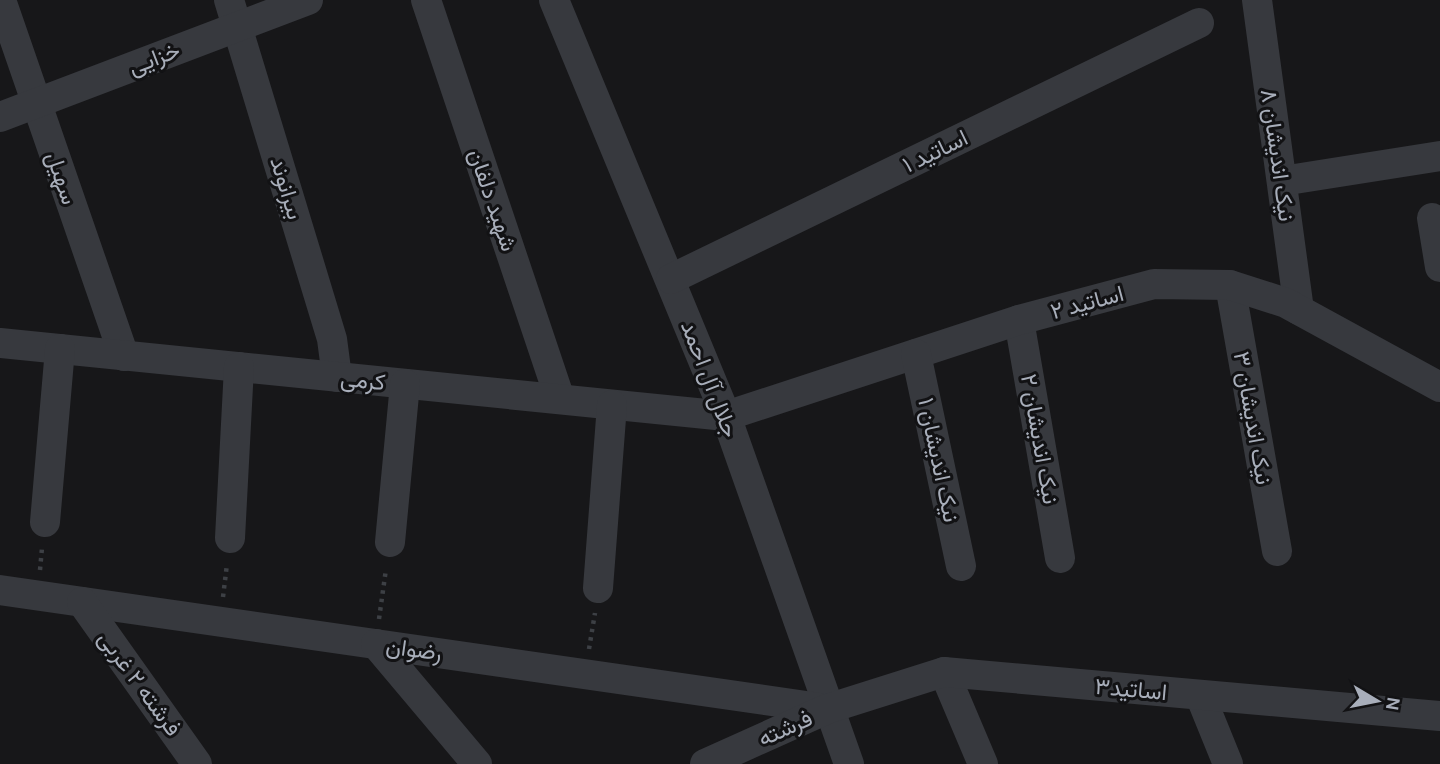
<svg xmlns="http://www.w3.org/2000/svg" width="1440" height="764" font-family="Karla,Vazirmatn,sans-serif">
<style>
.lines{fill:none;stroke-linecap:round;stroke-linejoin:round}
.path{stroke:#3d4045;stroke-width:4.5;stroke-dasharray:3.5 5;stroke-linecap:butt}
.minor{stroke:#37393e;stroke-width:30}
.labels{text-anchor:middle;stroke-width:6;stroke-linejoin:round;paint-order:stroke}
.street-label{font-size:23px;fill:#a8aeba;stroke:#121214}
</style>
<rect width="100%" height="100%" fill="#171719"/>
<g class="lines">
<g class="path">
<path d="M40 570 42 548"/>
<path d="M223 597 227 564"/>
<path d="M379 619 386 569"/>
<path d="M589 649 595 613"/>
</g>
<g class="minor">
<path d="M1 0 124 356"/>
<path d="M229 0 332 339 337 377"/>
<path d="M426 0 560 399"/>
<path d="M554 0 726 416 849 764"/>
<path d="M1257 0 1299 310"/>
<path d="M0 117 308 0"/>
<path d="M1282 181 1440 156"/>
<path d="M1432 218 1440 267"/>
<path d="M671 279 1199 23"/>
<path d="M1230 285 1277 551"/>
<path d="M1019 320 1060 558"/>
<path d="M0 343 726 416 1019 320 1154 284 1230 285 1286 303 1440 387"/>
<path d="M916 354 961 566"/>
<path d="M45 522 60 349"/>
<path d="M230 538 239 367"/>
<path d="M390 542 405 384"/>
<path d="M598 588 612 405"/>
<path d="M0 590 827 709"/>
<path d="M82 602 197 764"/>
<path d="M376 644 477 764"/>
<path d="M944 672 983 764"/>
<path d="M1200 695 1228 764"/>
<path d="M705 764 827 709 944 672 1440 716"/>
</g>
</g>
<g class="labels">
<g class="street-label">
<text transform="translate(154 58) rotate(-21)" y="8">خزایی</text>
<text transform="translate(935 151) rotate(-26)" y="8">اساتید ۱</text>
<text transform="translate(1278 155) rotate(82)" y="8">نیک اندیشان ۸</text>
<text transform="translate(62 178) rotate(71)" y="8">سهیل</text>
<text transform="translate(287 188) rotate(73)" y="8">بیرانوند</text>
<text transform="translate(493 200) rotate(71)" y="8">شهید دلفان</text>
<text transform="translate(1087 302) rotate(-15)" y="8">اساتید ۲</text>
<text transform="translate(710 379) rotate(69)" y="8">جلال آل احمد</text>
<text transform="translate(363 380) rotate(6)" y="8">کرمی</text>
<text transform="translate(1253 418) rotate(80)" y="8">نیک اندیشان ۳</text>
<text transform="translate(1040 439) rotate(80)" y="8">نیک اندیشان ۲</text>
<text transform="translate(939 460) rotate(78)" y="8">نیک اندیشان ۱</text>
<text transform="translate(414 649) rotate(8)" y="8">رضوان</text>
<text transform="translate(140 683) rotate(54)" y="8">فرشته ۲ غربی</text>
<text transform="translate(1131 689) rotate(5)" y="8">اساتید۳</text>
<text transform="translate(785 728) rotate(-24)" y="8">فرشته</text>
</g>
</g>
<g transform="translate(1377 701) rotate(100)" stroke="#121214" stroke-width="5" paint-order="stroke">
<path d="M0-5L12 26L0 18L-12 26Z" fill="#a8aeba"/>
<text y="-10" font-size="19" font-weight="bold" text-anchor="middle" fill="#a8aeba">N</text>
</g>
</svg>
